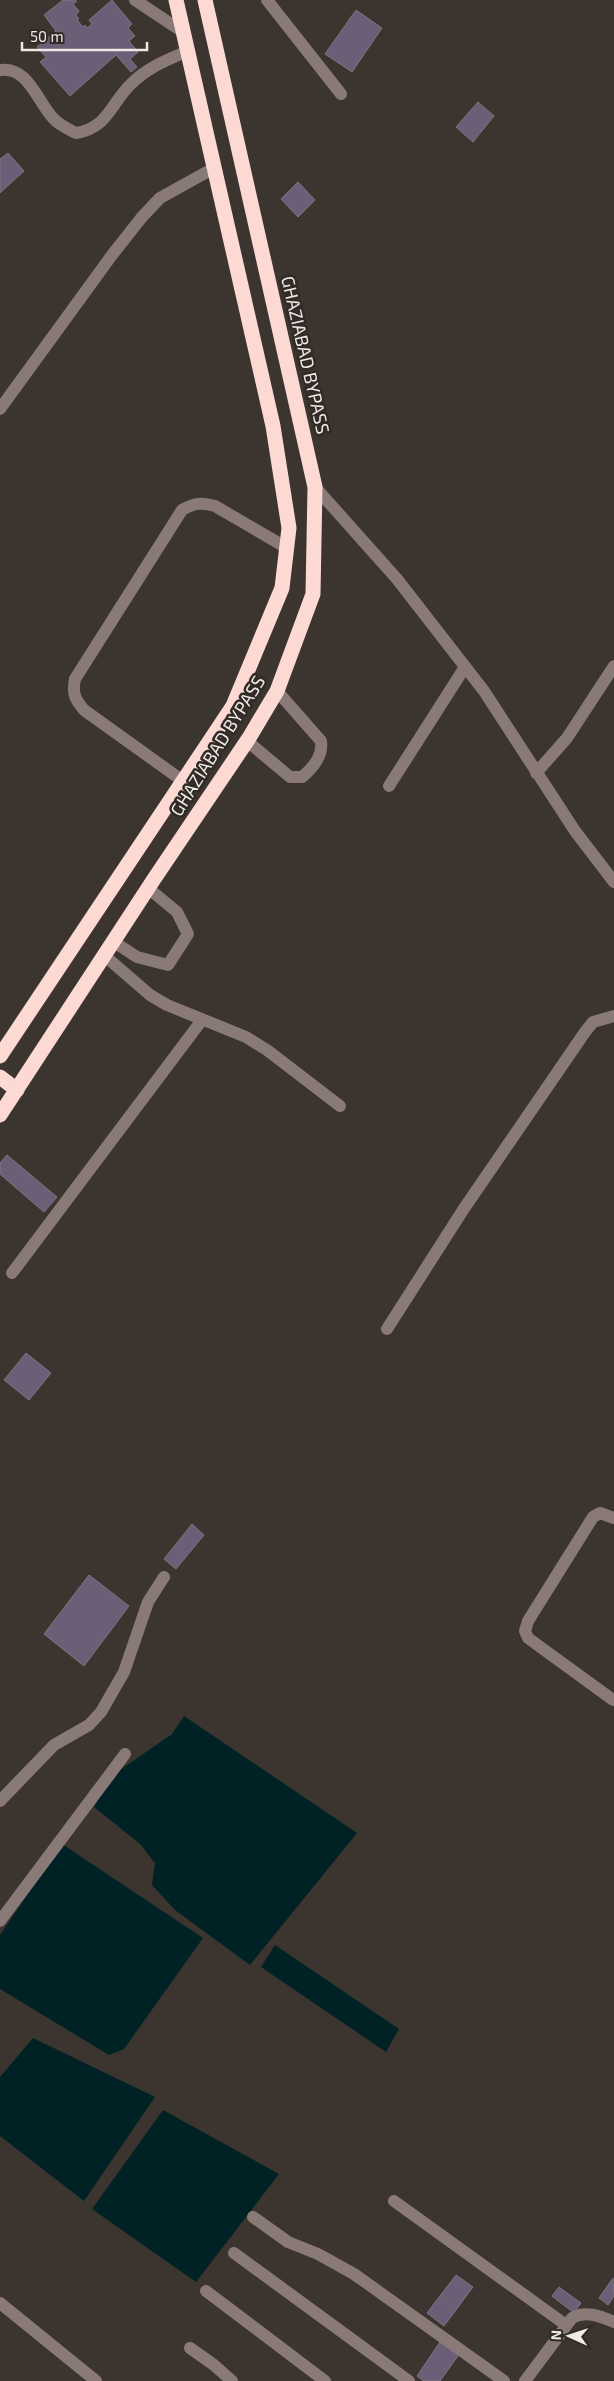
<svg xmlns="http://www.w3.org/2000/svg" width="614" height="2381" font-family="'Exo 2',sans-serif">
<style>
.water{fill:#002225}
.building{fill:#6b5e76;stroke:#7b777f}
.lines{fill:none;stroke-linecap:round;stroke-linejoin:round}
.minor{stroke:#897a78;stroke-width:12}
.highway{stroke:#fcd9d2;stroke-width:15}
.labels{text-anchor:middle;stroke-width:5;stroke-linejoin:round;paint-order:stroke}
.street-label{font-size:18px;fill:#eeeae6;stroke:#312a26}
</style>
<rect width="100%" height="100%" fill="#3b342f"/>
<g class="water">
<path d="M184 1716 357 1833 250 1965 175 1910 152 1885 155 1863 140 1844 94 1807 110 1777 172 1734Z"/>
<path d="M62 1844 203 1938 124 2049 109 2055 0 1989V1935Z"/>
<path d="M275 1945 399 2029 386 2052 261 1967Z"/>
<path d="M33 2038 155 2097 84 2201 0 2136V2077Z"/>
<path d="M163 2110 279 2174 196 2282 92 2209Z"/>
</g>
<g class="building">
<path d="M63 0 77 1 73 4 79 11 76 15 79 19 77 20 83 27 85 25 87 28 92 24 89 20 112 0 132 24 128 28 135 36 129 41 138 52 130 59 137 67 131 72 116 55 70 96 40 62 46 57 37 47 56 31 44 15Z"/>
<path d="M356 10 382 28 352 72 325 54Z"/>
<path d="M478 102 494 116 473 142 456 127Z"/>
<path d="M8 153 24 171 0 193V159Z"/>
<path d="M298 182 315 200 298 217 281 199Z"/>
<path d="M7 1155 57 1197 44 1212 0 1174V1163Z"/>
<path d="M26 1353 51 1373 29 1400 4 1380Z"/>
<path d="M192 1524 204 1535 176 1569 164 1559Z"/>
<path d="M89 1575 129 1606 84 1666 44 1634Z"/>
<path d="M456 2275 473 2287 444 2326 427 2313Z"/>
<path d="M613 2278 614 2296 608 2305 599 2298Z"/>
<path d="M559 2287 581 2303 574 2313 552 2296Z"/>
<path d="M440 2342 458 2356 440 2381H424L417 2376Z"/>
</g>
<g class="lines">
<g class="minor">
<path d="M135 0 183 32"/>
<path d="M267 0 341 94"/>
<path d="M0 70C28 66 37 101 53 118 59 125 68 129 76 133 108 128 111 103 131 84 148 67 167 60 188 51"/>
<path d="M0 409 112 255 142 217 160 198 214 168"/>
<path d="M315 487 397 579 484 691 575 831 614 882"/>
<path d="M247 741 290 777H302C313 768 323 755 321 741L277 691"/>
<path d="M536 773 567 738 614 666"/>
<path d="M183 781 84 710C75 699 72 694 75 679L182 510C194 503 202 502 215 506L287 548"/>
<path d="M389 786 465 667"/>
<path d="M114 942 137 957 168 965 188 934 177 912 148 888"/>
<path d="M105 956 150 995 167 1005 246 1037 267 1050 340 1106"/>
<path d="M12 1273 202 1020"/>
<path d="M387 1329 463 1210 585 1032 593 1022 614 1016"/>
<path d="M613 1700 528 1638 525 1631 528 1621 593 1517 600 1513 614 1518"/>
<path d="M0 1801 54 1745 89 1725 101 1712 124 1672 148 1602 164 1577"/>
<path d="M0 1921 125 1754"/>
<path d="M394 2201 566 2325"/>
<path d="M253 2217 288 2242 318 2254 354 2274 504 2381"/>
<path d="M234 2253 409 2381"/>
<path d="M206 2291 325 2381"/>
<path d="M0 2303 96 2381"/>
<path d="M190 2348 214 2365 232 2381"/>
<path d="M525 2381 572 2318C585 2310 600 2316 614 2322"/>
</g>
<g class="highway">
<path d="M0 1056 233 706 282 588 289 528 273 426 176 0"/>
<path d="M0 1077 17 1090"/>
<path d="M0 1115 154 879 249 738 277 691 313 594 315 487 205 0"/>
</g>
</g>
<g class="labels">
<g class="street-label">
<text transform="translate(305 355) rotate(77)" y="6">GHAZIABAD BYPASS</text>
<text transform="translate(218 746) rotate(-58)" y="6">GHAZIABAD BYPASS</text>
</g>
</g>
<g transform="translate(569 2336) rotate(273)" stroke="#312a26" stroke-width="4" paint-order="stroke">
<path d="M0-4L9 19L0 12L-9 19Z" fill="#eeeae6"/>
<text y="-8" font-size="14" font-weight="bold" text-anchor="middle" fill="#eeeae6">N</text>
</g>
<path d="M22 42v8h125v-8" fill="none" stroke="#eeeae6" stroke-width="2.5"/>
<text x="30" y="42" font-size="15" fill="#eeeae6" stroke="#312a26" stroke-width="4" paint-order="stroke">50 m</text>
</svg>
